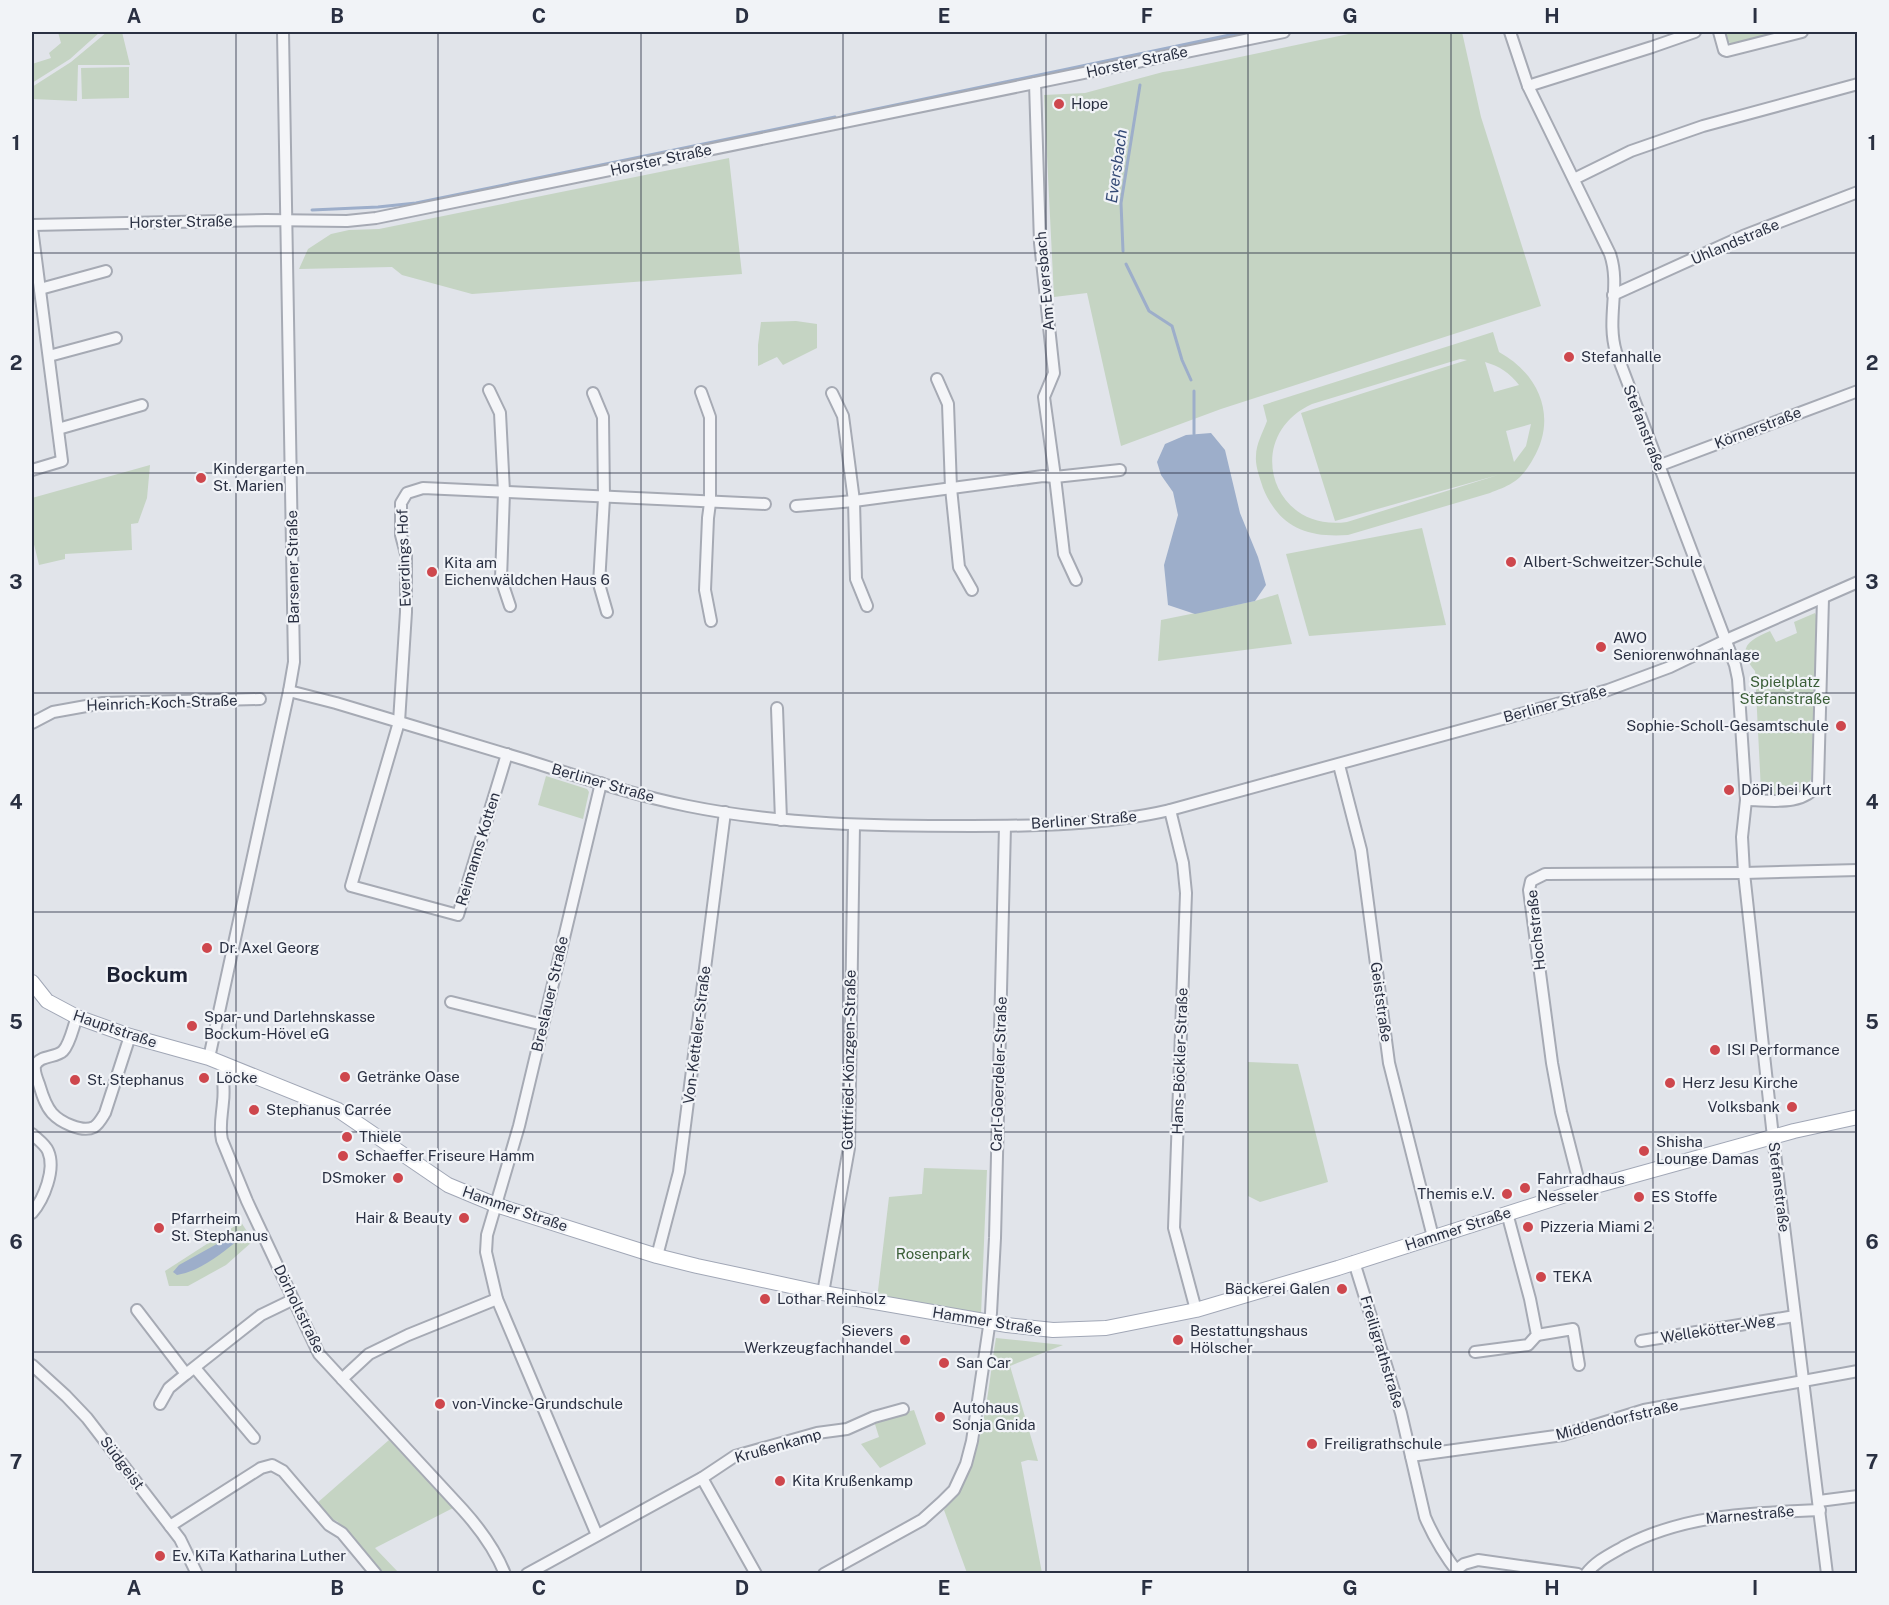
<svg xmlns="http://www.w3.org/2000/svg" width="1889" height="1605" font-family="'Public Sans',sans-serif">
<style>
.green{fill:#c5d4c3;fill-rule:evenodd}
.water{fill:#9daeca}
.lines{fill:none;stroke-linecap:round;stroke-linejoin:round}
.stream{stroke:#9daeca;stroke-width:3}
.minor-casing{stroke:#a6aab4;stroke-width:14}
.major-casing{stroke:#a1a7b6;stroke-width:16}
.minor{stroke:#f4f5f8;stroke-width:10}
.major{stroke:#fff;stroke-width:14}
.grid{fill:none;stroke:#2a3042;stroke-width:1.5;stroke-opacity:0.55}
.poi-dot{fill:#ce474d;stroke:#f1f3f7;stroke-width:2}
.labels{text-anchor:middle;stroke-width:4.5;stroke-linejoin:round;paint-order:stroke}
.street-label{font-size:15px;fill:#2a3042;stroke:#f1f3f7}
.poi-label{font-size:15px;fill:#2a3042;stroke:#f1f3f7;text-anchor:start}
.park-label{font-size:15px;fill:#3a5e37;stroke:#f1f3f7}
.water-label{font-size:16px;font-style:italic;fill:#344a76;stroke:#f1f3f7}
.district-label{font-size:21px;font-weight:bold;fill:#1c2133;stroke:#f1f3f7}
.neatline{fill:none;stroke:#2a3042;stroke-width:2}
.grid-label{font-size:20px;text-anchor:middle;font-weight:bold;fill:#2a3042}
</style>
<rect width="100%" height="100%" fill="#e1e4ea"/>
<g class="green">
<path d="M58 32H100L70 59 32 83V64L51 58 49 53 61 43Z"/>
<path d="M107 32H122L130 65H78L77 101 32 99V87L71 62Z"/>
<path d="M1358 32H1462L1481 117 1541 306 1221 409 1121 446 1087 293 1054 297 1044 95 1085 93 1163 72 1183 69Z"/>
<path d="M1724 32H1782L1734 45 1727 41Z"/>
<path d="M129 67V98L82 99 81 68Z"/>
<path d="M729 158 742 274 472 294 402 275 392 267 299 269 308 249 331 234 349 230 379 229Z"/>
<path d="M796 321 817 324V348L783 365 777 357 758 366V345L761 322Z"/>
<path d="M1493 332 1499 352C1539 374 1558 417 1533 459 1528 468 1521 478 1512 483 1506 487 1497 490 1490 493L1348 535C1307 538 1279 527 1263 488 1260 478 1255 466 1256 456 1256 444 1263 432 1267 421L1263 405ZM1460 359 1467 360 1301 413 1335 521 1498 475 1347 522C1271 533 1242 436 1312 404ZM1485 362C1499 366 1510 373 1519 385L1494 392ZM1531 424 1526 446 1514 462 1506 431Z"/>
<path d="M150 465 147 498 138 523 131 524 132 550 65 554V559L39 565 32 536V498Z"/>
<path d="M1422 528 1446 625 1309 636 1286 554Z"/>
<path d="M1278 594 1292 644 1158 661 1161 620 1255 601Z"/>
<path d="M1815 613 1817 617 1811 779C1806 796 1775 797 1761 791L1755 671C1735 648 1749 640 1770 631L1776 642 1797 633 1794 622Z"/>
<path d="M546 776 587 789 589 792 583 819 538 805Z"/>
<path d="M1248 1062 1298 1064 1328 1182 1260 1202 1248 1196Z"/>
<path d="M924 1168 987 1170 981 1315 877 1299 889 1197 922 1194Z"/>
<path d="M241 1222 253 1241 226 1265 188 1286H169L165 1271Z"/>
<path d="M996 1338 1063 1345 1010 1366 1038 1461 1028 1460 1021 1462 1042 1573H967L944 1510C984 1471 987 1391 996 1338Z"/>
<path d="M914 1410 926 1444 880 1468 861 1444 879 1437 874 1421Z"/>
<path d="M389 1440 453 1508 375 1548 399 1573 383 1574 337 1521 329 1519 316 1504Z"/>
</g>
<g class="water">
<path d="M1211 433 1225 450 1240 513 1258 557 1266 585 1255 601 1195 614 1168 605 1164 565 1178 515 1173 492 1161 475 1157 462 1165 444 1186 435Z"/>
<path d="M233 1235 236 1237V1242C218 1256 200 1271 177 1275L173 1272 179 1265Z"/>
</g>
<g class="lines">
<g class="stream">
<path d="M843 116 1244 32"/>
<path d="M312 210 378 207 416 203 835 117"/>
<path d="M1123 251 1121 203 1140 85"/>
<path d="M1126 264 1149 311 1172 326 1182 360 1191 380"/>
<path d="M1194 391V434"/>
</g>
<g class="minor-casing">
<g id="minor">
<path d="M1510 32 1528 86 1610 254C1621 286 1606 318 1616 352L1735 665 1738 679 1746 800 1742 837 1744 873 1773 1137 1827 1574"/>
<path d="M1719 32 1724 50 1727 51 1802 32"/>
<path d="M1528 86 1652 47 1695 32"/>
<path d="M1574 179 1631 151 1703 126 1858 84"/>
<path d="M32 225 266 220 347 221 376 218 1284 32"/>
<path d="M32 228 62 461 32 470"/>
<path d="M40 289 106 271"/>
<path d="M1613 295 1743 236 1858 192"/>
<path d="M49 356 116 338"/>
<path d="M937 379 948 404 951 488 959 567 972 590"/>
<path d="M489 390 500 413 504 492 501 579 510 606"/>
<path d="M701 392 710 417V503L708 518 705 590 711 621"/>
<path d="M593 393 603 417 604 498 599 584 607 612"/>
<path d="M832 393 843 416 854 501 856 579 867 606"/>
<path d="M58 429 142 405"/>
<path d="M1658 466 1858 391"/>
<path d="M796 506 854 501 1043 476 1055 477 1044 397 1054 373 1040 243 1035 83"/>
<path d="M1076 580 1064 554 1055 477 1120 470"/>
<path d="M289 691 336 703C399 722 463 741 526 760 580 777 633 795 688 806 781 825 877 826 972 826 1037 826 1106 825 1170 810L1608 690 1670 667 1726 640 1858 582"/>
<path d="M777 708 781 820"/>
<path d="M32 723 53 712 103 703 260 699"/>
<path d="M507 754 458 915 351 886 399 722 406 612V554L401 535V503L407 493 423 488 765 504"/>
<path d="M1339 765 1361 850 1389 1063 1433 1237"/>
<path d="M1746 800C1770 800 1803 807 1818 784L1823 598"/>
<path d="M1170 810 1183 863 1186 893 1174 1228 1196 1310"/>
<path d="M451 1002 543 1025"/>
<path d="M77 1017C73 1027 70 1044 63 1051 56 1058 39 1055 35 1066 34 1071 37 1079 39 1084 42 1094 45 1105 52 1113 60 1122 82 1133 94 1127 99 1124 102 1118 105 1113L130 1036"/>
<path d="M209 1058 289 691 294 662 283 32"/>
<path d="M226 1065C221 1078 225 1089 223 1102 222 1116 219 1127 222 1140L247 1201 319 1354 463 1510C481 1530 495 1549 505 1574"/>
<path d="M32 1134C37 1139 45 1144 48 1151 56 1169 44 1199 32 1213"/>
<path d="M1581 1190 1561 1112 1552 1063 1529 890 1531 881 1545 874 1744 873 1858 870"/>
<path d="M657 1256 679 1172 725 812"/>
<path d="M1354 1262 1401 1413 1425 1517C1434 1538 1445 1556 1459 1574"/>
<path d="M823 1293 849 1148 854 825"/>
<path d="M137 1310 186 1374"/>
<path d="M1537 1335 1573 1329 1579 1365"/>
<path d="M1641 1341 1795 1316"/>
<path d="M1475 1352 1528 1345 1537 1335 1530 1299 1507 1213"/>
<path d="M32 1365 66 1396 87 1418 180 1539 197 1574"/>
<path d="M195 1368 254 1438"/>
<path d="M342 1379 369 1354 408 1335 497 1299"/>
<path d="M160 1404 169 1388 186 1374 261 1315 292 1300"/>
<path d="M1411 1456 1563 1435 1644 1410 1858 1371"/>
<path d="M702 1478 756 1574"/>
<path d="M1819 1501 1858 1496"/>
<path d="M170 1526 261 1468 272 1465 283 1471 329 1525 342 1533 376 1574"/>
<path d="M597 1535 497 1299 486 1252 487 1235 519 1126 601 783"/>
<path d="M1456 1570 1464 1564 1478 1560 1578 1574"/>
<path d="M527 1574 702 1478 735 1456 817 1433 847 1429 874 1417 903 1409"/>
<path d="M824 1574 922 1520 942 1502 954 1490 966 1464 972 1441 991 1313 995 1238 1005 826"/>
<path d="M1586 1574C1596 1561 1609 1555 1623 1547 1685 1514 1752 1513 1820 1510"/>
</g>
</g>
<g class="major-casing">
<path id="major" d="M32 982 47 1001 77 1017 130 1036 209 1058 338 1110 448 1185 496 1205 657 1256 697 1266 823 1293 1007 1325 1053 1330 1106 1328 1196 1310 1338 1268 1581 1190 1794 1131 1858 1117"/>
</g>
<use href="#minor" class="minor"/>
<use href="#major" class="major"/>
</g>
<path class="grid" d="M236 32V1574M438 32V1574M641 32V1574M843 32V1574M1046 32V1574M1248 32V1574M1451 32V1574M1653 32V1574M32 253H1858M32 473H1858M32 693H1858M32 912H1858M32 1132H1858M32 1352H1858"/>
<g class="poi-dot">
<circle cx="1059" cy="104" r="6"/>
<circle cx="1569" cy="357" r="6"/>
<circle cx="201" cy="478" r="6"/>
<circle cx="1511" cy="562" r="6"/>
<circle cx="432" cy="572" r="6"/>
<circle cx="1601" cy="647" r="6"/>
<circle cx="1841" cy="726" r="6"/>
<circle cx="1729" cy="790" r="6"/>
<circle cx="207" cy="948" r="6"/>
<circle cx="192" cy="1026" r="6"/>
<circle cx="1715" cy="1050" r="6"/>
<circle cx="345" cy="1077" r="6"/>
<circle cx="204" cy="1078" r="6"/>
<circle cx="75" cy="1080" r="6"/>
<circle cx="1670" cy="1083" r="6"/>
<circle cx="1792" cy="1107" r="6"/>
<circle cx="254" cy="1110" r="6"/>
<circle cx="347" cy="1137" r="6"/>
<circle cx="1644" cy="1151" r="6"/>
<circle cx="343" cy="1156" r="6"/>
<circle cx="398" cy="1178" r="6"/>
<circle cx="1525" cy="1188" r="6"/>
<circle cx="1507" cy="1194" r="6"/>
<circle cx="1639" cy="1197" r="6"/>
<circle cx="464" cy="1218" r="6"/>
<circle cx="1528" cy="1227" r="6"/>
<circle cx="159" cy="1228" r="6"/>
<circle cx="1541" cy="1277" r="6"/>
<circle cx="1342" cy="1289" r="6"/>
<circle cx="765" cy="1299" r="6"/>
<circle cx="905" cy="1340" r="6"/>
<circle cx="1178" cy="1340" r="6"/>
<circle cx="944" cy="1363" r="6"/>
<circle cx="440" cy="1404" r="6"/>
<circle cx="940" cy="1417" r="6"/>
<circle cx="1312" cy="1444" r="6"/>
<circle cx="780" cy="1481" r="6"/>
<circle cx="160" cy="1556" r="6"/>
</g>
<g class="labels">
<g class="street-label">
<text transform="translate(1137 62) rotate(-12)" y="5">Horster Straße</text>
<text transform="translate(661 160) rotate(-12)" y="5">Horster Straße</text>
<text transform="translate(181 222) rotate(-1)" y="5">Horster Straße</text>
<text transform="translate(1735 242) rotate(-23)" y="5">Uhlandstraße</text>
<text transform="translate(1045 281) rotate(-95)" y="5">Am Eversbach</text>
<text transform="translate(1644 428) rotate(69)" y="5">Stefanstraße</text>
<text transform="translate(1758 428) rotate(-21)" y="5">Körnerstraße</text>
<text transform="translate(404 558) rotate(-92)" y="5">Everdings Hof</text>
<text transform="translate(293 567) rotate(-91)" y="5">Barsener Straße</text>
<text transform="translate(162 703) rotate(-2)" y="5">Heinrich-Koch-Straße</text>
<text transform="translate(1555 704) rotate(-15)" y="5">Berliner Straße</text>
<text transform="translate(603 783) rotate(16)" y="5">Berliner Straße</text>
<text transform="translate(1084 820) rotate(-4)" y="5">Berliner Straße</text>
<text transform="translate(478 849) rotate(-73)" y="5">Reimanns Kotten</text>
<text transform="translate(1536 930) rotate(-96)" y="5">Hochstraße</text>
<text transform="translate(550 994) rotate(-77)" y="5">Breslauer Straße</text>
<text transform="translate(1381 1002) rotate(82)" y="5">Geiststraße</text>
<text transform="translate(115 1029) rotate(19)" y="5">Hauptstraße</text>
<text transform="translate(697 1035) rotate(-83)" y="5">Von-Ketteler-Straße</text>
<text transform="translate(849 1060) rotate(-89)" y="5">Gottfried-Könzgen-Straße</text>
<text transform="translate(1180 1061) rotate(-88)" y="5">Hans-Böckler-Straße</text>
<text transform="translate(999 1074) rotate(-88)" y="5">Carl-Goerdeler-Straße</text>
<text transform="translate(1779 1187) rotate(83)" y="5">Stefanstraße</text>
<text transform="translate(515 1209) rotate(19)" y="5">Hammer Straße</text>
<text transform="translate(1458 1229) rotate(-18)" y="5">Hammer Straße</text>
<text transform="translate(299 1309) rotate(64)" y="5">Dörholtstraße</text>
<text transform="translate(987 1321) rotate(9)" y="5">Hammer Straße</text>
<text transform="translate(1718 1329) rotate(-9)" y="5">Wellekötter-Weg</text>
<text transform="translate(1382 1352) rotate(73)" y="5">Freiligrathstraße</text>
<text transform="translate(1617 1420) rotate(-14)" y="5">Middendorfstraße</text>
<text transform="translate(778 1446) rotate(-16)" y="5">Krußenkamp</text>
<text transform="translate(122 1463) rotate(53)" y="5">Südgeist</text>
<text transform="translate(1750 1515) rotate(-5)" y="5">Marnestraße</text>
</g>
<g class="poi-label">
<text x="1071" y="109">Hope</text>
<text x="1581" y="362">Stefanhalle</text>
<text x="213" y="474">Kindergarten<tspan x="213" dy="17">St. Marien</tspan></text>
<text x="1523" y="567">Albert-Schweitzer-Schule</text>
<text x="444" y="568">Kita am<tspan x="444" dy="17">Eichenwäldchen Haus 6</tspan></text>
<text x="1613" y="643">AWO<tspan x="1613" dy="17">Seniorenwohnanlage</tspan></text>
<text x="1829" y="731" text-anchor="end">Sophie-Scholl-Gesamtschule</text>
<text x="1741" y="795">DöPi bei Kurt</text>
<text x="219" y="953">Dr. Axel Georg</text>
<text x="204" y="1022">Spar- und Darlehnskasse<tspan x="204" dy="17">Bockum-Hövel eG</tspan></text>
<text x="1727" y="1055">ISI Performance</text>
<text x="357" y="1082">Getränke Oase</text>
<text x="216" y="1083">Löcke</text>
<text x="87" y="1085">St. Stephanus</text>
<text x="1682" y="1088">Herz Jesu Kirche</text>
<text x="1780" y="1112" text-anchor="end">Volksbank</text>
<text x="266" y="1115">Stephanus Carrée</text>
<text x="359" y="1142">Thiele</text>
<text x="1656" y="1147">Shisha<tspan x="1656" dy="17">Lounge Damas</tspan></text>
<text x="355" y="1161">Schaeffer Friseure Hamm</text>
<text x="386" y="1183" text-anchor="end">DSmoker</text>
<text x="1537" y="1184">Fahrradhaus<tspan x="1537" dy="17">Nesseler</tspan></text>
<text x="1495" y="1199" text-anchor="end">Themis e.V.</text>
<text x="1651" y="1202">ES Stoffe</text>
<text x="452" y="1223" text-anchor="end">Hair &amp; Beauty</text>
<text x="171" y="1224">Pfarrheim<tspan x="171" dy="17">St. Stephanus</tspan></text>
<text x="1540" y="1232">Pizzeria Miami 2</text>
<text x="1553" y="1282">TEKA</text>
<text x="1330" y="1294" text-anchor="end">Bäckerei Galen</text>
<text x="777" y="1304">Lothar Reinholz</text>
<text x="893" y="1336" text-anchor="end">Sievers<tspan x="893" dy="17">Werkzeugfachhandel</tspan></text>
<text x="1190" y="1336">Bestattungshaus<tspan x="1190" dy="17">Hölscher</tspan></text>
<text x="956" y="1368">San Car</text>
<text x="452" y="1409">von-Vincke-Grundschule</text>
<text x="952" y="1413">Autohaus<tspan x="952" dy="17">Sonja Gnida</tspan></text>
<text x="1324" y="1449">Freiligrathschule</text>
<text x="792" y="1486">Kita Krußenkamp</text>
<text x="172" y="1561">Ev. KiTa Katharina Luther</text>
</g>
<g class="park-label">
<text x="1785" y="687">Spielplatz<tspan x="1785" dy="17">Stefanstraße</tspan></text>
<text x="933" y="1259">Rosenpark</text>
</g>
<g class="water-label">
<text transform="translate(1116 166) rotate(-82)" y="6">Eversbach</text>
</g>
<g class="district-label">
<text x="147" y="982">Bockum</text>
</g>
</g>
<rect width="1889" height="1605" fill="none" stroke="#f1f3f7" stroke-width="66"/>
<rect x="33" y="33" width="1823" height="1539" class="neatline"/>
<g class="grid-label">
<text x="134" y="23">A</text>
<text x="337" y="23">B</text>
<text x="539" y="23">C</text>
<text x="742" y="23">D</text>
<text x="944" y="23">E</text>
<text x="1147" y="23">F</text>
<text x="1350" y="23">G</text>
<text x="1552" y="23">H</text>
<text x="1755" y="23">I</text>
<text x="16" y="150">1</text>
<text x="1872" y="150">1</text>
<text x="16" y="370">2</text>
<text x="1872" y="370">2</text>
<text x="16" y="589">3</text>
<text x="1872" y="589">3</text>
<text x="16" y="809">4</text>
<text x="1872" y="809">4</text>
<text x="16" y="1029">5</text>
<text x="1872" y="1029">5</text>
<text x="16" y="1249">6</text>
<text x="1872" y="1249">6</text>
<text x="16" y="1469">7</text>
<text x="1872" y="1469">7</text>
<text x="134" y="1595">A</text>
<text x="337" y="1595">B</text>
<text x="539" y="1595">C</text>
<text x="742" y="1595">D</text>
<text x="944" y="1595">E</text>
<text x="1147" y="1595">F</text>
<text x="1350" y="1595">G</text>
<text x="1552" y="1595">H</text>
<text x="1755" y="1595">I</text>
</g>
</svg>
